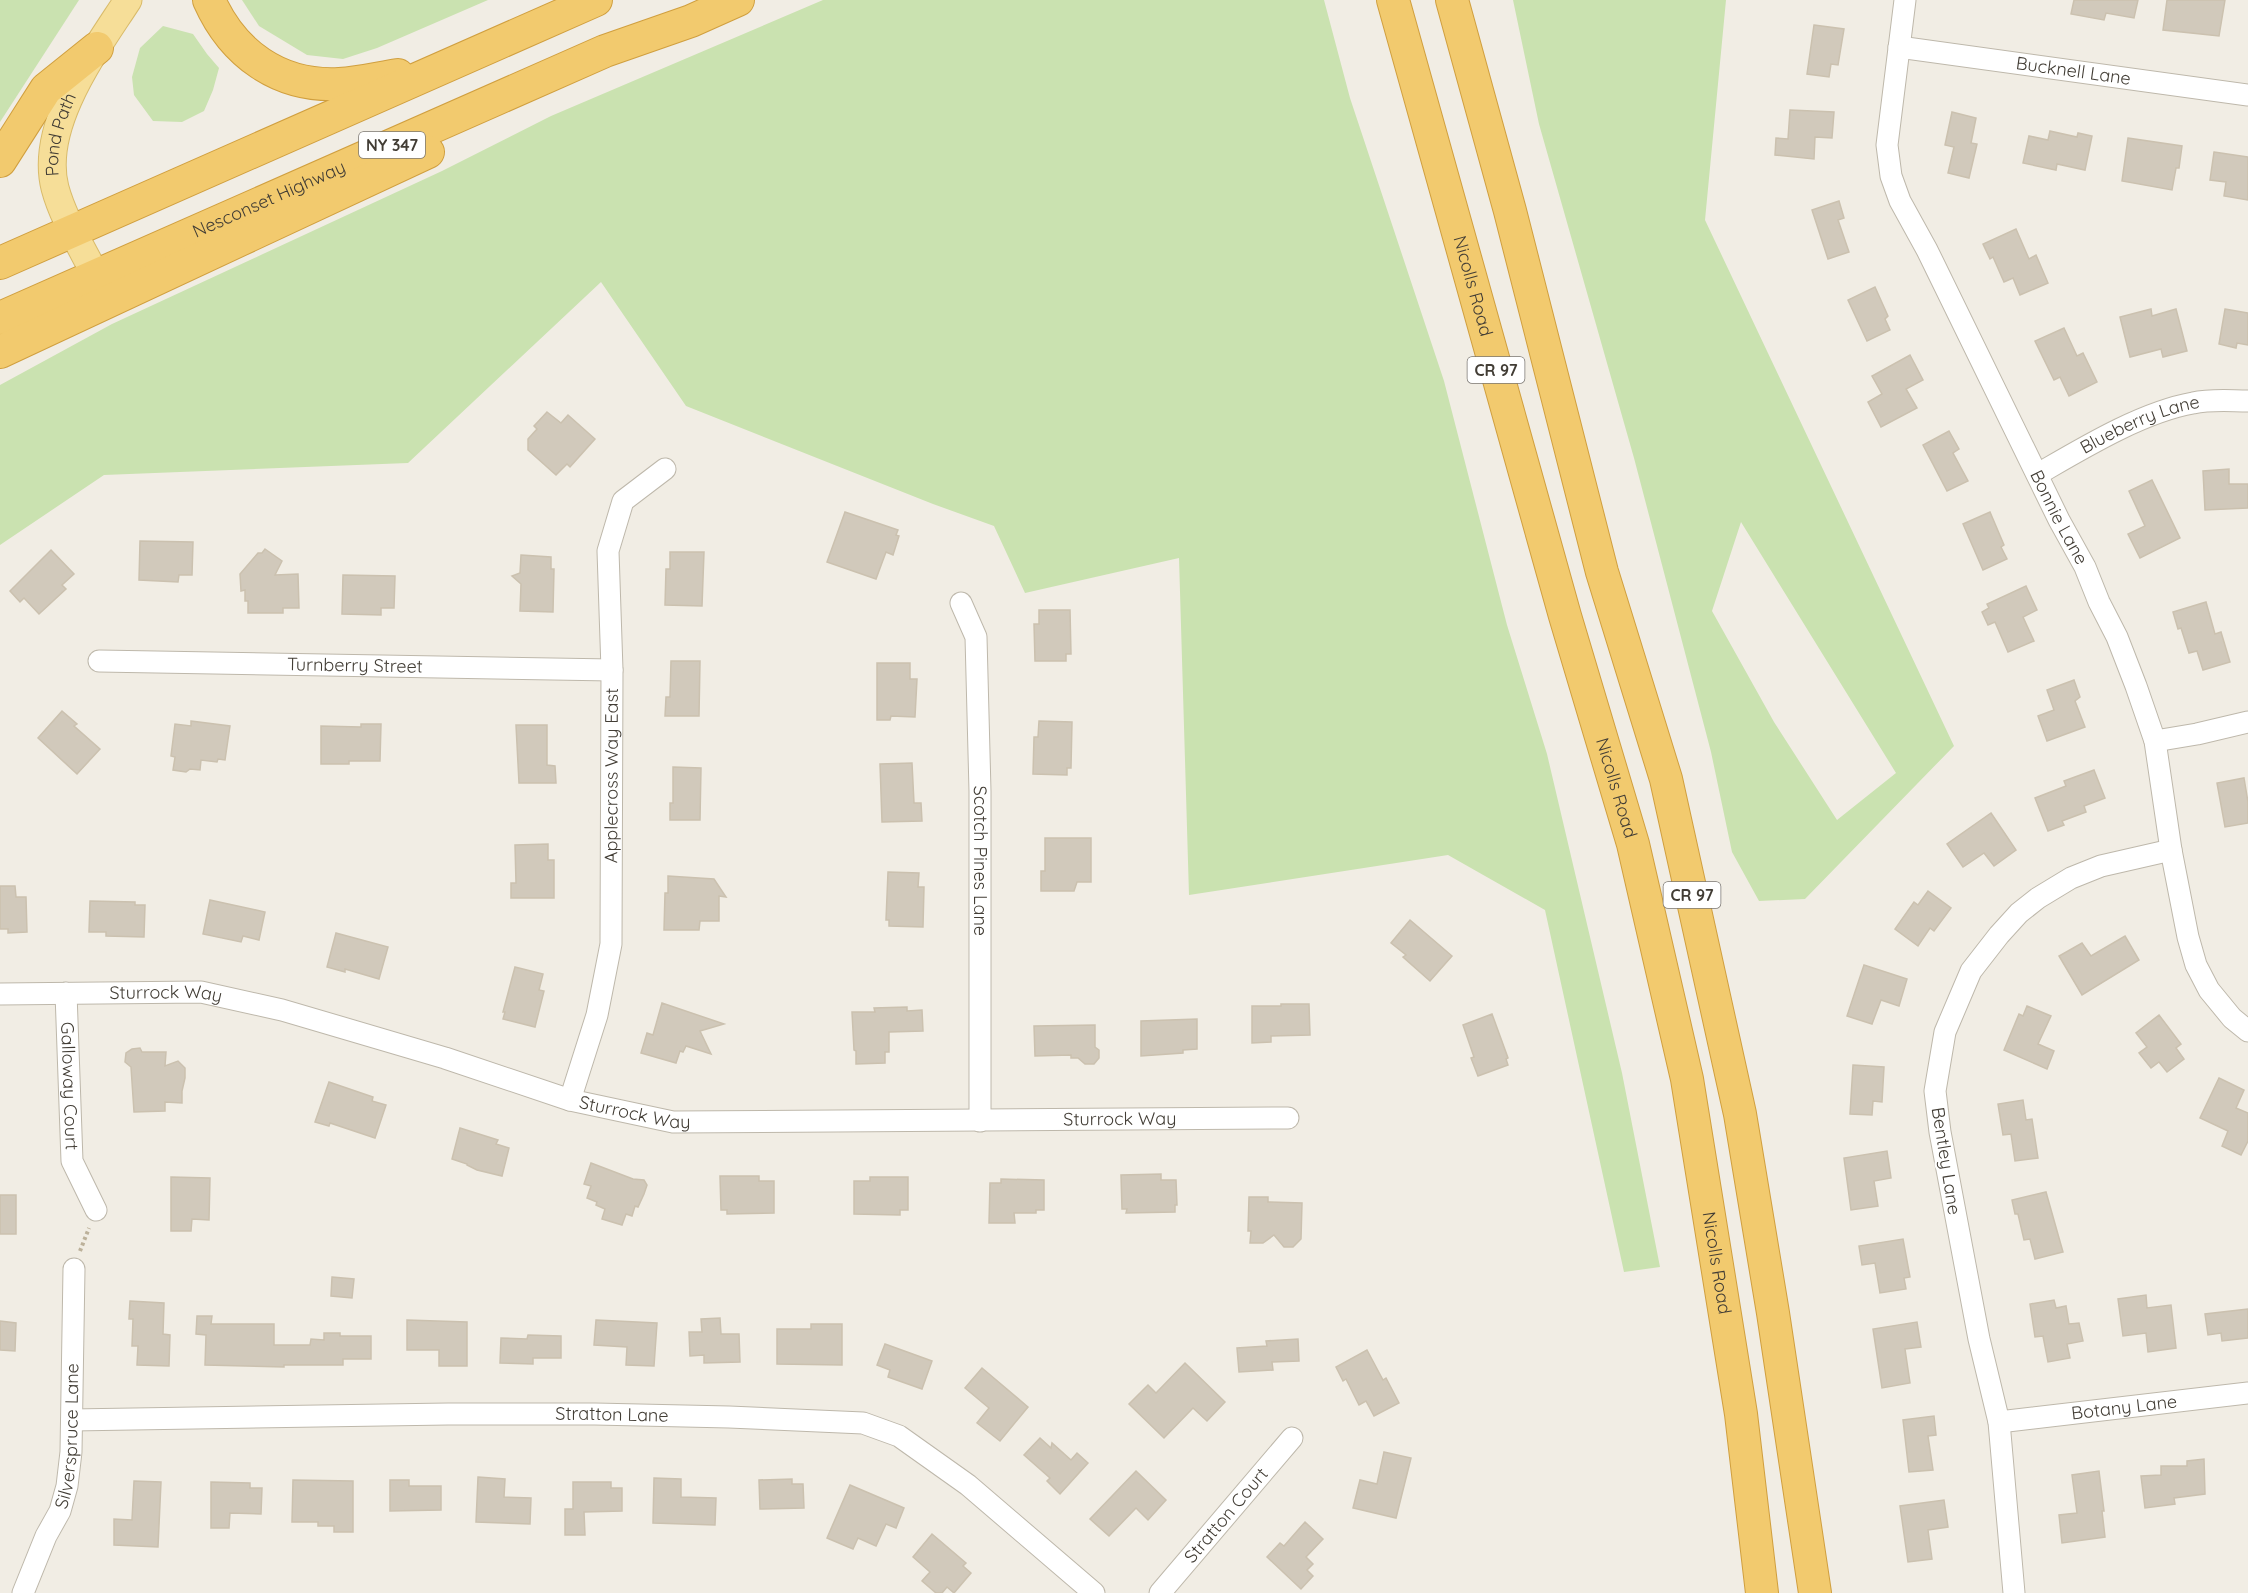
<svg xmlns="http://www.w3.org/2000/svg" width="2248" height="1593" font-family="Quicksand,sans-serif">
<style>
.green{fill:#cae2b0;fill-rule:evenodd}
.building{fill:#d1c9bb;stroke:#cbc1af;stroke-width:1.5}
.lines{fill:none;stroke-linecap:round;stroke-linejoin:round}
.minor-casing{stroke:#beb8ab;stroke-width:23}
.major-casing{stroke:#d9bb6a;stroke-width:29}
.highway-casing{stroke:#d09f3f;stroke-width:34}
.path{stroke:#bcb19a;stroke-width:4;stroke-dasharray:3 3;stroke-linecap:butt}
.minor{stroke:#fff;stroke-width:21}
.major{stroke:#f6de98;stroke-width:27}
.highway{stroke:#f2ca6e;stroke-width:32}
.labels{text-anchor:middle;stroke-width:4.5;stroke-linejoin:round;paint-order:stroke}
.shield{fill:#fff;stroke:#7b7772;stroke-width:1.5}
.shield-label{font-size:16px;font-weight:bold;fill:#423d35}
.street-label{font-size:18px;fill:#423d35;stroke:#fff}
</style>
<rect width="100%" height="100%" fill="#f1ede4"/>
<g class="green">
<path d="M0 0H79L0 122Z"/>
<path d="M242 0H488L377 48 343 59 307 55 259 26Z"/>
<path d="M823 0H1324L1350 98 1444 381 1507 625 1547 754 1622 1073 1660 1267 1624 1272 1545 910 1448 855 1189 895 1179 558 1025 593 994 526 933 504 686 406 601 282 408 463 104 475 0 545V385L112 324 442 171 551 116Z"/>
<path d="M1513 0H1726L1705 220 1954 746 1805 899 1759 901 1732 852 1711 752 1634 458 1539 124ZM1741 522 1896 773 1837 820 1774 722 1712 611Z"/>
<path d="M163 26 193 34 207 54 219 68 213 90 204 111 182 122 153 121 134 95 132 77 140 48Z"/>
</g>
<g class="building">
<path d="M2074 0H2138L2134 18 2106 13 2104 20 2071 14Z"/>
<path d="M2167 0H2225L2219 36 2163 30Z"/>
<path d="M1814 25 1844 29 1838 65 1831 64 1829 77 1807 74Z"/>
<path d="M1790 110 1834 112 1832 138 1815 137 1814 159 1775 155 1776 138 1788 139Z"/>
<path d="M1952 112 1976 118 1971 143 1977 144 1969 178 1948 173 1954 147 1945 145Z"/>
<path d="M2050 131 2077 137 2078 133 2092 136 2085 170 2057 164 2056 170 2023 163 2029 136 2048 140Z"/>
<path d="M2128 138 2182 146 2179 168H2176L2172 190 2122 181Z"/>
<path d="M2214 152 2248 157V200L2224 196 2226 182 2210 180Z"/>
<path d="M1839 201 1844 218 1838 220 1849 252 1828 259 1812 210Z"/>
<path d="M2016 229 2029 259 2036 255 2048 283 2020 295 2013 278 2004 282 1993 257 1990 259 1983 244Z"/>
<path d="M1875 287 1888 316 1885 319 1890 330 1867 341 1848 300Z"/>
<path d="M2151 309 2152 316 2176 309 2187 351 2163 357 2161 349 2130 357 2120 317Z"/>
<path d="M2225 309 2248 313V345L2237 343 2236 348 2219 344Z"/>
<path d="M2064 328 2077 356 2083 353 2097 382 2069 396 2060 377 2054 380 2035 341Z"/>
<path d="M1910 355 1923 380 1906 389 1917 408 1881 427 1868 402 1882 394 1872 376Z"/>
<path d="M547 412 561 423 568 415 595 439 570 467 567 464 556 475 528 450V439L537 429 534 426Z"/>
<path d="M1949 431 1959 449 1953 453 1968 481 1947 491 1923 445Z"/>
<path d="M2229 469V484H2248V508L2205 510 2203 471Z"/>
<path d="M2152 480 2180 538 2140 558 2128 534 2145 526 2129 491Z"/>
<path d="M845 512 898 530 896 535 899 536 893 555 886 552 876 579 827 562Z"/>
<path d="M1990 512 2004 545 2001 547 2007 559 1983 570 1963 524Z"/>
<path d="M140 541 193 542 192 575H179L178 582 139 580Z"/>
<path d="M265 549 282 561 275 575 298 574 299 608H283V613H248V601H245V590L241 591 240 574 258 553H262Z"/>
<path d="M51 550 74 574 62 585 66 589 39 614 24 598 20 602 10 591Z"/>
<path d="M670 552H704L702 606 665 605 666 569H670Z"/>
<path d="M521 555 551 557V569H554L553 612 520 611 521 584 512 576 520 573Z"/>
<path d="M343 575 395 576 394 608H381V615L342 614Z"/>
<path d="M2026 586 2037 610 2023 617 2034 641 2008 652 1995 622 1988 625 1982 612 1989 608 1987 604Z"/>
<path d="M2206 602 2215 634 2221 632 2230 662 2203 670 2197 651 2189 653 2181 628 2178 629 2173 612Z"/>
<path d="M1039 610H1070L1071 654H1066V661H1035L1034 624H1039Z"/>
<path d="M671 661H700L699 716H665L666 697H670Z"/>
<path d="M877 663H910V679H917L915 717 891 716 890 720H877Z"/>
<path d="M2074 680 2080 697 2075 701 2085 727 2047 741 2038 716 2054 710 2047 690Z"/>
<path d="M62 711 77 724 74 726 100 749 77 774 38 738Z"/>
<path d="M191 721 230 726 225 760 218 759 217 762 201 760 200 770 190 769 186 772 173 770 175 757 171 756 175 724 191 726Z"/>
<path d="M1039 721 1072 722 1071 768H1067V775L1033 774 1034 737H1038Z"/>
<path d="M361 724H381L380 761H349V764H321V726L361 727Z"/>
<path d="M516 725H547V765L555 766 556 783H519Z"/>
<path d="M912 763 914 803H921L922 821 882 822 880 764Z"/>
<path d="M673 767 701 768 700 820H670V803H673Z"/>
<path d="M2094 770 2105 798 2084 806 2086 812 2062 821 2064 825 2048 831 2035 798 2066 786 2064 781Z"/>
<path d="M2244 778 2248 802V823L2225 827 2217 783Z"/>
<path d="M1991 813 2016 850 1994 866 1984 853 1963 867 1947 844Z"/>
<path d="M1045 838H1091V882H1077L1074 891H1041V871H1045Z"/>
<path d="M548 844V860H554V898H511V883H516L515 845Z"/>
<path d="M888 872 919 873 918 887H924L923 927 889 926V920H886Z"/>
<path d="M668 876 714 879 726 897 719 896V921H700L699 930H664L665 893H668Z"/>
<path d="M0 886H15L16 897H26L27 932 8 933V929H0Z"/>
<path d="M1928 891 1951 908 1934 931 1930 928 1918 946 1895 929 1914 902 1918 905Z"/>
<path d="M210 900 265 912 259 940 243 936 241 942 203 934Z"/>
<path d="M90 901 135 902V905H145L144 937 106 936V932H89Z"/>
<path d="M1410 920 1452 956 1430 981 1403 957 1406 955 1391 943Z"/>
<path d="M336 933 388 947 379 979 345 969V972L327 967Z"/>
<path d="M2125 936 2139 960 2082 995 2059 956 2082 943 2091 956Z"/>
<path d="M1864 965 1907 979 1899 1006 1881 1000 1872 1024 1847 1016Z"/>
<path d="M515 967 543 974 539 990 544 991 535 1027 503 1019 505 1012H503Z"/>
<path d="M662 1003 724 1024 700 1031 711 1054 686 1046 683 1052 680 1051 676 1063 641 1053 647 1033 653 1035Z"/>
<path d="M1281 1004H1309L1310 1035 1271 1036V1042L1252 1043V1006H1281Z"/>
<path d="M2027 1006 2051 1016 2038 1044 2054 1051 2047 1069 2004 1050 2019 1014 2023 1016Z"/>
<path d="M907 1007V1011L922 1010 923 1031 889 1032V1052H885V1063L856 1064V1051L854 1050 852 1012H875L874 1008Z"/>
<path d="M1492 1014 1508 1058 1506 1059 1508 1065 1478 1076 1471 1058 1474 1057 1463 1025Z"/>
<path d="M2159 1015 2181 1044 2176 1048 2184 1059 2167 1072 2159 1062 2151 1068 2139 1053 2147 1047 2136 1033Z"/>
<path d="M1197 1019V1049L1183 1050V1053L1141 1056V1021Z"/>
<path d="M1095 1025V1047L1099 1050V1058L1094 1064H1085L1078 1058H1071V1055L1035 1056 1034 1026Z"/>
<path d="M140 1048 142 1052H166L165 1066 178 1061 185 1068V1078L182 1091V1103L165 1102V1111L134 1112 131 1067 125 1062 126 1053 132 1049Z"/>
<path d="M1853 1065 1884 1067 1882 1102 1873 1101 1872 1115 1850 1114Z"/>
<path d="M2219 1078 2244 1090 2236 1108 2248 1113V1141L2241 1155 2222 1146 2228 1131 2200 1118Z"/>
<path d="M329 1082 373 1097 372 1101 386 1105 375 1138 330 1123 329 1126 315 1122Z"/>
<path d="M2023 1100 2026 1120 2032 1119 2038 1158 2015 1161 2011 1134 2003 1135 1998 1104Z"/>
<path d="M460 1128 498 1140 496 1144 509 1148 502 1176 477 1170 467 1165V1164L452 1159Z"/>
<path d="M1887 1151 1891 1178 1874 1181 1878 1206 1851 1210 1844 1158Z"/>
<path d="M591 1163 633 1179 644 1180 647 1185 644 1194 638 1207 635 1206 632 1216 626 1214 622 1225 602 1219 605 1209 596 1205 597 1202 587 1198 591 1186 584 1184Z"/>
<path d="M1161 1174V1180H1176L1177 1205H1175V1212L1126 1213 1127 1209H1122L1121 1175Z"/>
<path d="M720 1176H759V1181H774V1213L727 1214V1210H721Z"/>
<path d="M171 1177 210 1178 209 1220 192 1219 191 1231H171Z"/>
<path d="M870 1177H908V1210H900V1215L854 1214V1181H870Z"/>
<path d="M1001 1179 1044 1180V1210H1036V1213H1014L1015 1223H989L990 1183H1001Z"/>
<path d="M2046 1192 2063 1252 2035 1259 2030 1239 2024 1240 2018 1214H2015L2012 1200Z"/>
<rect x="0" y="1195" width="16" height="39"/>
<path d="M1249 1197H1268V1202L1302 1203 1301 1239 1293 1247H1284L1274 1235 1263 1243H1250L1251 1231H1248Z"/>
<path d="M1903 1239 1910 1277 1904 1278 1906 1289 1880 1293 1875 1263 1862 1265 1859 1246Z"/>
<path d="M332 1277 354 1279 352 1298 331 1296Z"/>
<path d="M2146 1295 2147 1308 2171 1305 2176 1348 2148 1352 2146 1333 2123 1336 2118 1299Z"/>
<path d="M2054 1300 2056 1308 2066 1306 2069 1324 2079 1323 2083 1341 2067 1344 2070 1358 2048 1362 2043 1336 2035 1337 2030 1304Z"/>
<path d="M130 1301 164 1303 163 1334 170 1335 169 1366 137 1365 138 1346H132L133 1319H129Z"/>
<path d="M2248 1309V1338L2222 1341 2221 1333 2208 1335 2205 1314Z"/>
<path d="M197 1316H212L211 1324H274V1345H310L311 1339 324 1340V1333H340V1336H371V1359H343V1365H284V1367L205 1365 206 1335 196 1334Z"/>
<path d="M720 1318 721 1334H739L740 1362 704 1363V1355L690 1356 689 1332H702L701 1319Z"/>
<path d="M407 1320 467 1322V1366H439V1350H407Z"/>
<path d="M596 1320 657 1323 654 1366 626 1365 627 1347 594 1345Z"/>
<path d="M0 1321 16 1323 15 1351 0 1350Z"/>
<path d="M1917 1322 1921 1347 1905 1349 1910 1383 1882 1388 1873 1329Z"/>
<path d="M811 1324H842V1365L777 1364V1329H811Z"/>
<path d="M528 1335 561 1336V1358H533V1364L500 1363 501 1338 527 1339Z"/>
<path d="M1298 1339 1299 1361 1272 1362 1273 1370 1239 1372 1237 1348 1267 1346 1266 1341Z"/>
<path d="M885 1344 932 1361 922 1389 888 1377 890 1370 877 1365Z"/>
<path d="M1367 1350 1383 1380 1386 1378 1399 1403 1374 1416 1366 1401 1359 1405 1346 1379 1343 1381 1336 1367Z"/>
<path d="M1185 1363 1225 1402 1207 1421 1193 1408 1164 1438 1129 1404 1148 1385 1156 1393Z"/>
<path d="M982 1368 1028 1407 1000 1441 977 1423 989 1408 965 1388Z"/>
<path d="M1934 1416 1936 1435 1928 1436 1933 1470 1909 1472 1903 1420Z"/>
<path d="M1040 1438 1051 1448 1052 1443 1071 1460 1077 1453 1088 1463 1060 1494 1047 1481 1050 1478 1024 1455Z"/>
<path d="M1384 1452 1411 1458 1396 1518 1353 1508 1360 1480 1377 1484Z"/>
<path d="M2204 1459 2205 1494 2174 1498 2175 1504 2145 1508 2141 1476 2161 1475V1466H2187V1461Z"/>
<path d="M1136 1471 1166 1500 1148 1520 1136 1508 1109 1536 1090 1519Z"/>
<path d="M2099 1471 2104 1511H2102L2105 1537 2062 1543 2059 1515 2077 1513 2072 1475Z"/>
<path d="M478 1477 505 1479 504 1497 531 1498 530 1524 476 1522Z"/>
<path d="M654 1478 681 1479V1497L716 1498 715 1525 653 1523Z"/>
<path d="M792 1479V1484H803L804 1508 760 1509 759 1480Z"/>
<path d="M293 1480 353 1481V1532H334V1526H318V1522H292Z"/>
<path d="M390 1480H409V1486H441V1510L390 1511Z"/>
<path d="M134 1481 161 1482 158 1547 114 1545V1519L132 1520Z"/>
<path d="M211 1482 250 1483V1488H262L261 1514 230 1513 229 1528H211Z"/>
<path d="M573 1482H611V1488H622V1511L584 1512 585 1535H565V1509H573Z"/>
<path d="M850 1485 904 1508 896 1528 886 1524 876 1546 858 1538 853 1549 827 1538Z"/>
<path d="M1944 1500 1948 1527 1928 1530 1932 1559 1908 1562 1900 1506Z"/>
<path d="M1305 1522 1323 1539 1306 1557 1313 1564 1307 1570 1313 1576 1301 1589 1267 1557 1280 1543 1284 1546Z"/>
<path d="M932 1534 966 1563 963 1566 971 1573 954 1593 947 1587 942 1593H936L922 1581 930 1572 913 1557Z"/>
</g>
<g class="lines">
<g class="minor-casing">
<g id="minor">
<path id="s1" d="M1905 0 1887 145 1891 176 1900 201 1927 250 2059 520 2085 567 2099 602 2117 637 2136 686 2155 741 2171 850 2188 937 2196 965 2209 990 2232 1018 2248 1031"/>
<path id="s2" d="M1899 47 2248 95"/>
<path id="s3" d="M2038 474C2083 448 2142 412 2193 403 2211 399 2230 401 2248 401"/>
<path id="s4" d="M961 603 976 637 980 791V1121"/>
<path id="s5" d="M99 661 612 670"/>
<path d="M2155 741 2197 734 2248 722"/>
<path id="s6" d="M66 993 72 1161 96 1210"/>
<path id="s7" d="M0 994 201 992 282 1010 445 1058 570 1100 673 1122 1288 1118"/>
<path id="s8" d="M570 1100 597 1015 611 944 612 670 608 551 623 501 665 469"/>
<path id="s9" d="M72 1420 448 1414H595L729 1417 863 1423 899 1436 968 1485 1094 1593"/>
<path id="s10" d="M1999 1422 2248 1393"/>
<path id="s11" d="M23 1593 46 1536 60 1511 67 1486 71 1452 74 1269"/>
<path id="s12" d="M1160 1593 1292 1438"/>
<path d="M2014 1593 1999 1422 1979 1339 1940 1132 1935 1091 1945 1032 1971 971 1999 935 2019 913 2038 898 2071 878 2101 866 2171 850"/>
</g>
</g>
<g class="major-casing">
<g id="major">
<path id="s13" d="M96 276C82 248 63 218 55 188 39 125 95 51 128 0"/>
</g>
</g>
<g class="highway-casing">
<g id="highway">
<path d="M209 0C233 54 279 87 339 84 359 83 379 78 398 75"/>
<path id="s14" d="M1393 0 1565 616 1633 844 1687 1079 1741 1414 1762 1593"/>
<path d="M1452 0 1510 211 1602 572 1666 779 1740 1114 1773 1313 1815 1593"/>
<path d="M0 161 46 89 97 48"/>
<path d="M0 263 596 0"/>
<path id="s15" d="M0 318 605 51 691 21 738 0"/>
<path d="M0 352 428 152"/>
</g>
</g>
<path class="path" d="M80 1251 89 1228"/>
<use href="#minor" class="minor"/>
<use href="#major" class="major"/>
<use href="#highway" class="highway"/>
</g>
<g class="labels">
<g class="shield">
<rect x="359" y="132" width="66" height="26" rx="4.5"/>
<rect x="1467.5" y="357" width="57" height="26" rx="4.5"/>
<rect x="1663.5" y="882" width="57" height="26" rx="4.5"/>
</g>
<g class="shield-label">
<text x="392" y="151">NY 347</text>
<text x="1496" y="376">CR 97</text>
<text x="1692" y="901">CR 97</text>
</g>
<g class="street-label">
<text dy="6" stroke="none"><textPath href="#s2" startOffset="176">Bucknell Lane</textPath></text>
<text dy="6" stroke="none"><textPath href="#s13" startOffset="152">Pond Path</textPath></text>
<text dy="6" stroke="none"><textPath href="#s15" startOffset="294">Nesconset Highway</textPath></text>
<text dy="6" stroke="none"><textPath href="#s14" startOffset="297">Nicolls Road</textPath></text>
<text dy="6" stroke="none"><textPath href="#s3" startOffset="114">Blueberry Lane</textPath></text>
<text dy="6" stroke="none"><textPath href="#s1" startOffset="558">Bonnie Lane</textPath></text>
<text dy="6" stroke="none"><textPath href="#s5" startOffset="256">Turnberry Street</textPath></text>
<text dy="6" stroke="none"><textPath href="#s8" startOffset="330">Applecross Way East</textPath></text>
<text dy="6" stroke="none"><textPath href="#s14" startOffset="819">Nicolls Road</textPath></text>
<text dy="6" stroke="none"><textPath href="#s4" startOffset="261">Scotch Pines Lane</textPath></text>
<text dy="6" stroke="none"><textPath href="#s7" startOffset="166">Sturrock Way</textPath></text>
<text dy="6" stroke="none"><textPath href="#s6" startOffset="93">Galloway Court</textPath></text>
<text dy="6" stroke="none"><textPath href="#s7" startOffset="652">Sturrock Way</textPath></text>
<text dy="6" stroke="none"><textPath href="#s7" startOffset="1138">Sturrock Way</textPath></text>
<text transform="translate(1946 1161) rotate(81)" y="6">Bentley Lane</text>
<text dy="6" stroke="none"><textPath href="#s14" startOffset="1305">Nicolls Road</textPath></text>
<text dy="6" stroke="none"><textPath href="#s10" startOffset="126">Botany Lane</textPath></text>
<text dy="6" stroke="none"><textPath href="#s9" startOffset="540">Stratton Lane</textPath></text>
<text dy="6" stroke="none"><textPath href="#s11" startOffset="166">Silverspruce Lane</textPath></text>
<text dy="6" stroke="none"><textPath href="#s12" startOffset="102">Stratton Court</textPath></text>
</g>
</g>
</svg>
